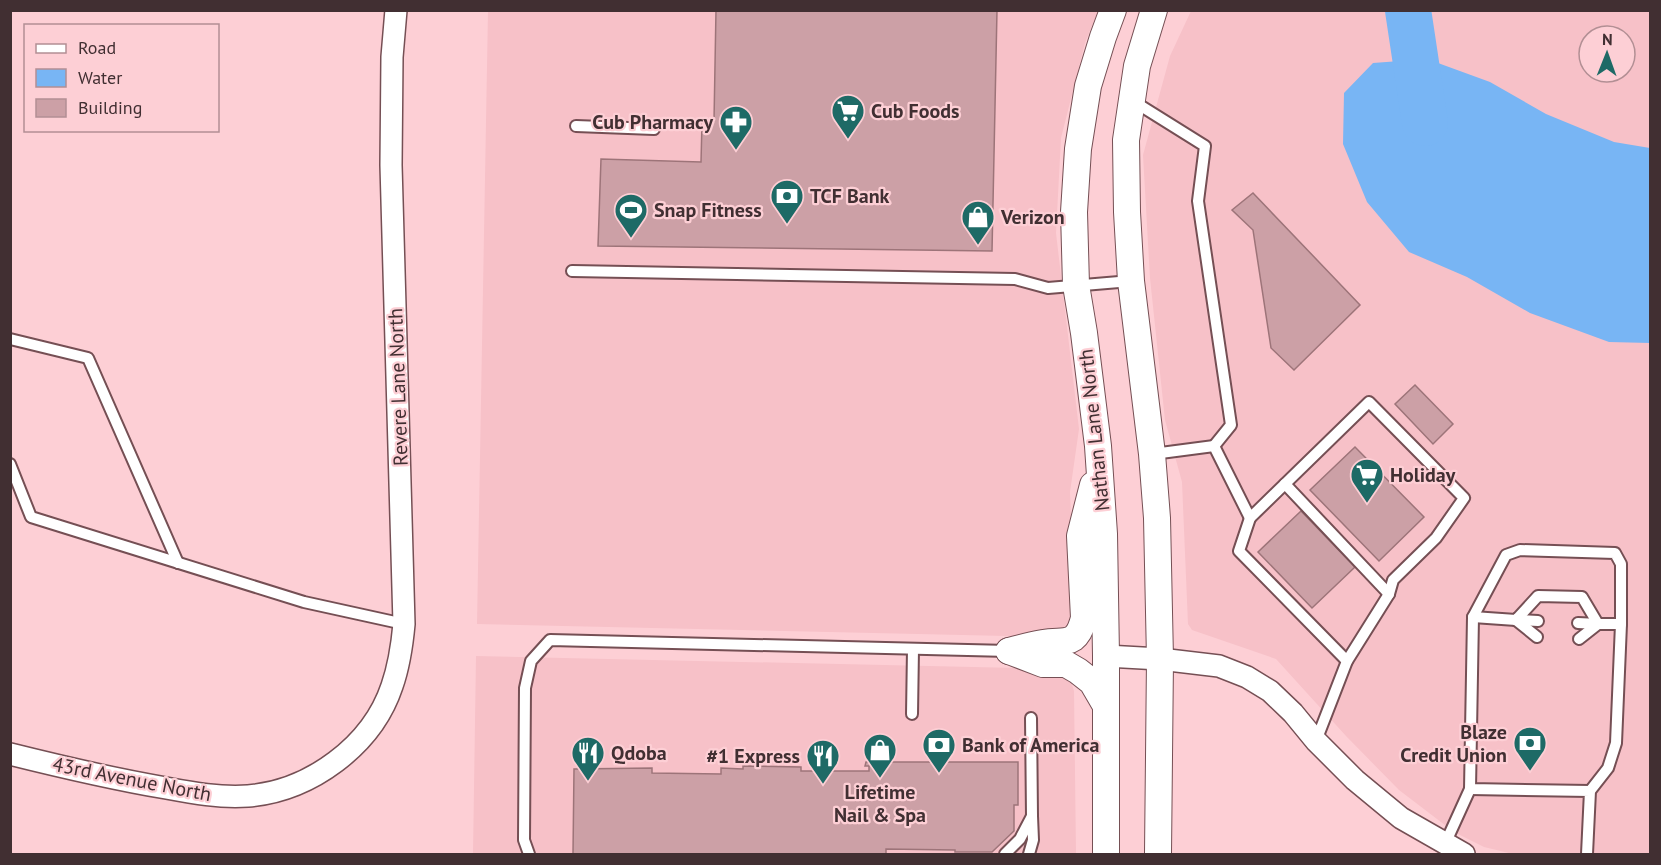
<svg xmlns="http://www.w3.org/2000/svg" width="1661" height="865" font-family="'PT Sans',sans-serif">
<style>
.built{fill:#f7c1c8;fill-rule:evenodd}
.water{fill:#78b5f4}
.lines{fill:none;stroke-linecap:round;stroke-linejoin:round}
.river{stroke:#78b5f4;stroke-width:46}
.building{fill:#cca0a6;stroke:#9d7479;stroke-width:1.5}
.service-casing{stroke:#754f54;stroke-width:14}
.minor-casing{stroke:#754f54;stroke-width:24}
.tertiary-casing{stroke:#754f54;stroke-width:28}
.service{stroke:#fff;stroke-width:10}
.minor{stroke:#fff;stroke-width:21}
.tertiary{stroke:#fff;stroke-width:26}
.labels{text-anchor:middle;stroke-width:4.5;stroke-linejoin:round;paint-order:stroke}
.poi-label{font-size:20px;font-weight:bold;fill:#412f32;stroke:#fdcfd5;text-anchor:start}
.street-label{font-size:20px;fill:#412f32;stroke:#fdcfd5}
</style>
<rect width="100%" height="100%" fill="#fdcfd5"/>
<g class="built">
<path d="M488 11H1098L1085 43 1061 138 1056 233 1079 429 1070 492 1075 624 1053 637 477 624Z"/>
<path d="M1191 11H1650V854H1513L1484 847 1454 832 1399 790 1346 736 1276 659 1192 630 1188 624 1182 482 1165 420 1150 278 1143 155 1170 56ZM1589 36H1625V72H1589Z"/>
<path d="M476 656 1061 669 1070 678 1074 691 1076 854H473Z"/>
</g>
<path class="water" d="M1427 59 1490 82 1546 114 1614 142 1650 148V343L1609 342 1530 313 1467 277 1409 252 1367 202 1343 144 1344 93 1373 63Z"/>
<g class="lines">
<path class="river" d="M1408 10 1425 123"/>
</g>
<g class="building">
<path d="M716 10H997L992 251 598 246 601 159 701 162 702 122 714 121Z"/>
<path d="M1253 193 1360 305 1294 370 1271 348 1253 230 1232 210Z"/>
<path d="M1415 385 1453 424 1433 444 1395 404Z"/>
<path d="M1355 447 1424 517 1379 561 1310 490Z"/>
<path d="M1301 511 1355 567 1312 608 1258 552Z"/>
<path d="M866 762H1018V805H1014V831L992 852H955V850L886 849V854H573L574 769 652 768V773L721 774V768L743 769V766L801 767V771H869V766H865Z"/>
</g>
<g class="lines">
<g class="service-casing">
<g id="service">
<path d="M1133 101 1205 146 1198 201 1231 425 1214 446"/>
<path d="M576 126 654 129"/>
<path d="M572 271 1015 279 1048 288 1131 281"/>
<path d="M10 339 88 358 178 563"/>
<path d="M1153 454 1214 446 1250 518 1369 402 1464 498 1436 538 1393 580 1389 594 1347 661 1316 741"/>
<path d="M10 464 31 517 304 602 404 624"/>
<path d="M1285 484 1389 594"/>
<path d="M1250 518 1239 551 1347 661"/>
<path d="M1473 617 1516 620 1538 596 1582 597 1598 624H1621"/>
<path d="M1516 620 1537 637"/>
<path d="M1516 620 1538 621"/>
<path d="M1578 623 1598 624"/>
<path d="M1579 639 1598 624"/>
<path d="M912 714 913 649"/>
<path d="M1445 844 1470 789"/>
<path d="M529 854 524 840 525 688 531 661 550 640 1009 651"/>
<path d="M1005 854 1020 839 1032 816"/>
<path d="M1029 854 1033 840 1032 816 1031 718"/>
<path d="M1587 854 1590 791 1608 768 1616 743 1621 624V564L1615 553 1520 550 1506 555 1473 617 1470 789 1590 791"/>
</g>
</g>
<g class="minor-casing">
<g id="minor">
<path d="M1106 656 1160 659 1219 666 1247 677 1270 691 1293 713 1316 741 1355 780 1401 818 1464 854"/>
<path d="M10 754C62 767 114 779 166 788 193 793 220 798 248 796 310 791 372 746 392 686 399 666 402 646 404 624L391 165 392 57 396 10"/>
</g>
</g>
<g class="tertiary-casing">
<g id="tertiary">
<path d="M1154 10 1137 66 1126 140 1127 212 1131 281 1152 454 1157 518 1160 659 1158 854"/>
<path d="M1009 651C1020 648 1032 645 1043 643 1066 639 1076 648 1084 618L1080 536 1093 485"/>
<path d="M1009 651 1043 664H1066L1078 671 1092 682 1106 706"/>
<path d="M1106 854V656L1104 534 1098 446 1084 333 1076 285 1074 212 1078 149 1088 86 1103 37 1113 10"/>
</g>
</g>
<use href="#service" class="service"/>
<use href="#minor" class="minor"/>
<use href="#tertiary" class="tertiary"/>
</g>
<defs>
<g id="supermarket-pin" transform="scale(1.725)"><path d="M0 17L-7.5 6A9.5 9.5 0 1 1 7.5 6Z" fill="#1e6a66" stroke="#fdcfd5"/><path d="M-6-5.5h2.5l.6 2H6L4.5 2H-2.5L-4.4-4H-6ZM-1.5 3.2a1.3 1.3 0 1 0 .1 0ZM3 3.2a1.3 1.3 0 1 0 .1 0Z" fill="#fff"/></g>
<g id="pharmacy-pin" transform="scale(1.725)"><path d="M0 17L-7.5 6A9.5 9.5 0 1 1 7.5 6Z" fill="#1e6a66" stroke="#fdcfd5"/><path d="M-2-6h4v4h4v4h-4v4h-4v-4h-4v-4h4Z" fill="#fff"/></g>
<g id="bank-pin" transform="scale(1.725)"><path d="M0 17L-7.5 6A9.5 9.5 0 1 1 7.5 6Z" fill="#1e6a66" stroke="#fdcfd5"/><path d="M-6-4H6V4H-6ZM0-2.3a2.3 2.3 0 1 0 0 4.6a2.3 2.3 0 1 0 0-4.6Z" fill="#fff"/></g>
<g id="stadium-pin" transform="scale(1.725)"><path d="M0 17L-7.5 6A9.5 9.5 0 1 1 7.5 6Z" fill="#1e6a66" stroke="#fdcfd5"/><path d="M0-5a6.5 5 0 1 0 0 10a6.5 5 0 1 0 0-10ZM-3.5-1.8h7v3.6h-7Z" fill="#fff"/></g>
<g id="shop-pin" transform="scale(1.725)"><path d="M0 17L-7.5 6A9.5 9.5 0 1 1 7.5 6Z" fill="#1e6a66" stroke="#fdcfd5"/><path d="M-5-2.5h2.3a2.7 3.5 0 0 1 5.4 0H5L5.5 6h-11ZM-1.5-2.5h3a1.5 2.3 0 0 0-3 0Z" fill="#fff"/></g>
<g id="restaurant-pin" transform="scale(1.725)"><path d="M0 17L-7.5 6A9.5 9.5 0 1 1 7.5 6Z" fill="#1e6a66" stroke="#fdcfd5"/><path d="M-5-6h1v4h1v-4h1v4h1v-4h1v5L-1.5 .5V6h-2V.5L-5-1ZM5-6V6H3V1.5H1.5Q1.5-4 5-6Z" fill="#fff"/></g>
</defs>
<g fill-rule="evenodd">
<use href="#supermarket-pin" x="848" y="111"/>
<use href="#pharmacy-pin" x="736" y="122"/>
<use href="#bank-pin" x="787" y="196"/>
<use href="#stadium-pin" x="631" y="210"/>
<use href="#shop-pin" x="978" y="217"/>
<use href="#supermarket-pin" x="1367" y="475"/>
<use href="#bank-pin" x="1530" y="743"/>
<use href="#bank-pin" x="939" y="745"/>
<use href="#shop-pin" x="880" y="750"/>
<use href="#restaurant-pin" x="588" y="753"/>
<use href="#restaurant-pin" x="823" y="756"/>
</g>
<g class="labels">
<g class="poi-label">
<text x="871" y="118">Cub Foods</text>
<text x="713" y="129" text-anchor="end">Cub Pharmacy</text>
<text x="810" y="203">TCF Bank</text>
<text x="654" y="217">Snap Fitness</text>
<text x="1001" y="224">Verizon</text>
<text x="1390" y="482">Holiday</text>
<text x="1507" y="739" text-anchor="end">Blaze<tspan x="1507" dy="23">Credit Union</tspan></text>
<text x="962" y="752">Bank of America</text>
<text x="611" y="760">Qdoba</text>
<text x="800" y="763" text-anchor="end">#1 Express</text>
<text x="880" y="799" text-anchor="middle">Lifetime<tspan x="880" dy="23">Nail &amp; Spa</tspan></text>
</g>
<g class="street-label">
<text transform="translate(398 387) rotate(-92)" y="7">Revere Lane North</text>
<text transform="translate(1094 430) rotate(-96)" y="7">Nathan Lane North</text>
<text transform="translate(132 779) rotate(11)" y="7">43rd Avenue North</text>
</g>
</g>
<rect width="1661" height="865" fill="none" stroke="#412f32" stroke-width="24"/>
<rect x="24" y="24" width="195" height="108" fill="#fdcfd5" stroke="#b28f94" stroke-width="1.5"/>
<rect x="36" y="44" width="30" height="9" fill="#ffffff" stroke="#b28f94" stroke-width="1.5"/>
<text x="78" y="54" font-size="18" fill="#412f32">Road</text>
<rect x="36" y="69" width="30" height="18" fill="#78b5f4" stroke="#b28f94" stroke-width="1.5"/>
<text x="78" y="84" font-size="18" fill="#412f32">Water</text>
<rect x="36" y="99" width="30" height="18" fill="#cca0a6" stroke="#b28f94" stroke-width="1.5"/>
<text x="78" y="114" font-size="18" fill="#412f32">Building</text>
<g transform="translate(1607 54) rotate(1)"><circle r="28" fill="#fdcfd5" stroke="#b28f94" stroke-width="1.5"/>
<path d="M0-4.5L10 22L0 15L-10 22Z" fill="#1e6a66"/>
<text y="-9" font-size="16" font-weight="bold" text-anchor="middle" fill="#412f32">N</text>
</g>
</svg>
